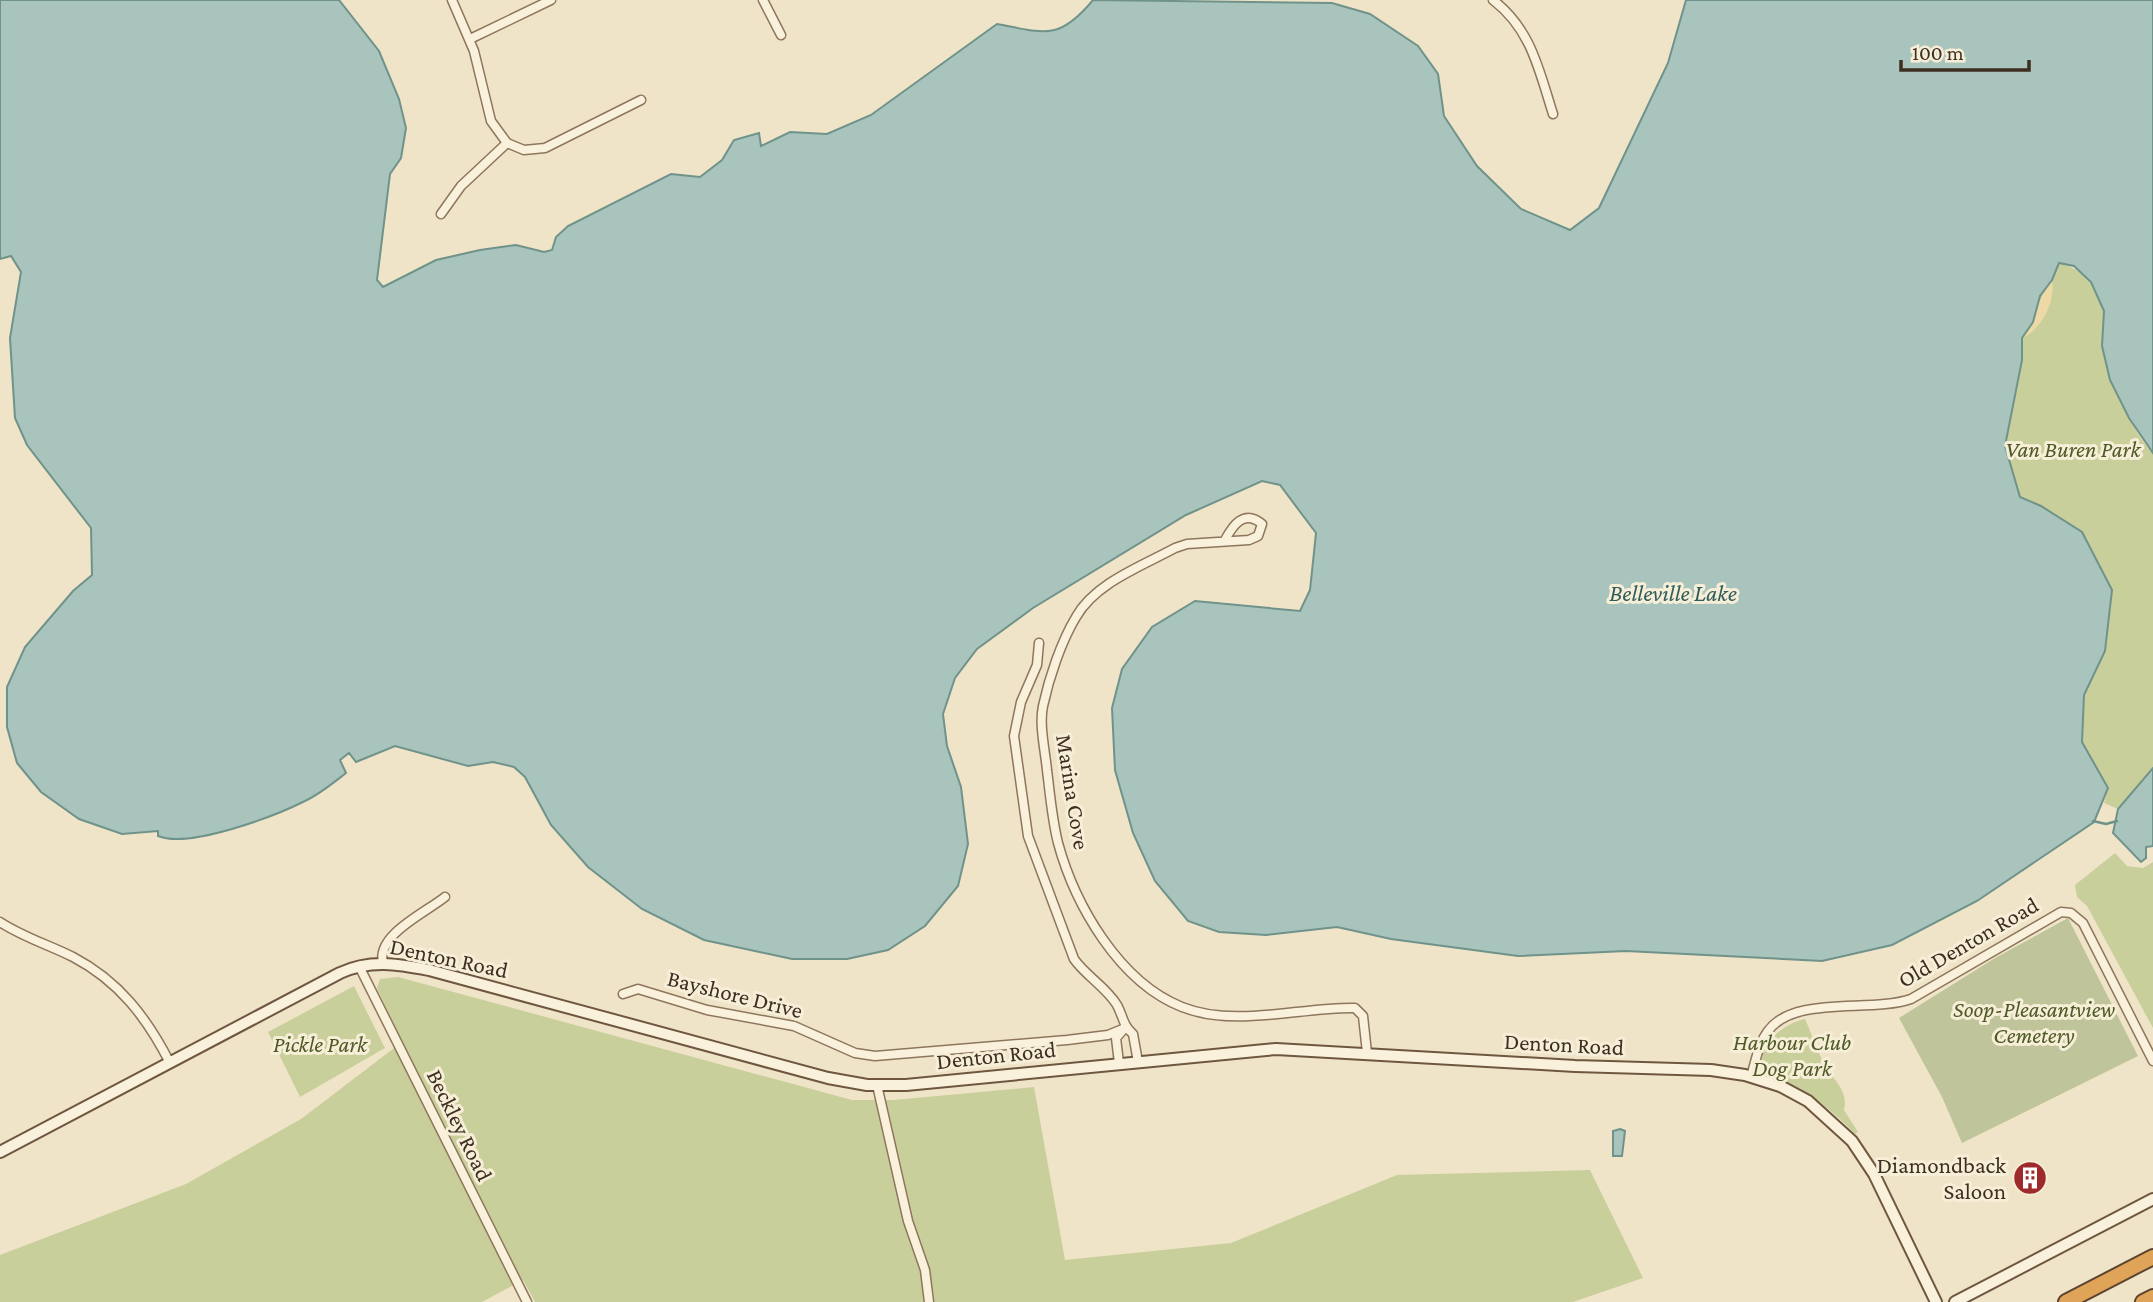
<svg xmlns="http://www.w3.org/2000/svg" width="2153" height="1302" font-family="'Crimson Pro',serif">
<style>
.green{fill:#c9cf9b}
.sand{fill:#ecd9a5}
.cemetery{fill:#bfc49a}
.water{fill:#a9c4bc;stroke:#6f938a;stroke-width:2}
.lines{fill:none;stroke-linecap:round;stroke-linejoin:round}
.stream{stroke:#6f938a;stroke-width:2.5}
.street-casing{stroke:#8d765c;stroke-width:11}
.secondary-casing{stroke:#6f573f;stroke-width:14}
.highway-casing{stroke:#5b4430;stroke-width:18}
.street{stroke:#faf1dc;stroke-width:8}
.secondary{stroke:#faf1dc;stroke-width:10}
.highway{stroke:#e0a458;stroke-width:14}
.labels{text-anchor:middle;stroke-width:6;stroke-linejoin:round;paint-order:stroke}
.park-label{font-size:23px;font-style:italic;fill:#4d5a26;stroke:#f7eed8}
.street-label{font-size:23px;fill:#3d2e20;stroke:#f7eed8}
.poi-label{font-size:23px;fill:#3d2e20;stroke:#f7eed8;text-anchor:end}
.water-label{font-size:24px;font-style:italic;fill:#2f5d5a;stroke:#f7eed8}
</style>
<rect width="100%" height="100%" fill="#f0e4c8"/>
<g class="green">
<path d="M2059 263C2081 268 2101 287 2104 311 2106 324 2099 337 2103 350 2113 383 2128 427 2153 453V768L2118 809 2104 803 2108 788 2082 743 2084 696 2097 669 2042 506 2019 497 2005 446 2022 360V338L2033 322 2040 296 2052 280Z"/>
<path d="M2115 853 2127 866 2143 868 2153 862V1028L2087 906 2077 897 2075 885Z"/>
<path d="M398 977 852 1100H894L1034 1087 1065 1260 1231 1243 1397 1175 1590 1170 1643 1278 1573 1302H535L523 1280 482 1302H0V1255L186 1184 301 1119 402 1042 377 988 380 979Z"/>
<path d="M354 986 385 1048 300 1097 268 1032Z"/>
<path d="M1805 1019C1812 1034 1817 1051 1825 1065 1834 1081 1849 1091 1844 1110L1858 1132 1855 1134C1831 1108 1798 1084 1763 1073 1755 1046 1782 1024 1805 1019Z"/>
</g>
<path class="sand" d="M2052 280C2056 302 2041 330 2022 338 2035 319 2038 298 2052 280Z"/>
<path class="cemetery" d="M2068 918 2138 1056 1962 1143 1942 1097 1899 1018 1995 958Z"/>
<g class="water">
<path d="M0 0H339L379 51 399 99 406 128 401 158 390 174 377 280 383 287 436 260 480 250 516 245 544 252 552 250 556 237 568 226 671 174 700 177 722 160 734 140 759 133 761 146 790 132 827 134 871 115 997 24C1045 33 1059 41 1093 0L1332 3 1370 14 1418 46 1438 74 1444 116 1477 166 1521 209 1570 230 1599 208 1668 63 1686 0H2153V453L2129 418 2110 380 2102 346 2104 311 2091 282 2074 266 2059 263 2052 280 2040 296 2033 322 2022 338V360L2005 446 2020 497 2041 506 2082 532 2112 590 2105 651 2084 695 2082 742 2108 788 2094 822 1977 901 1892 945 1822 961 1626 951 1518 956 1391 939 1337 927 1266 935 1219 932 1188 921 1155 881 1133 833 1115 770 1112 708 1122 669 1152 627 1195 601 1300 611 1310 590 1316 533 1280 485 1262 481 1186 515 1033 608 977 649 955 678 943 714 947 746 961 787 968 844 958 886 925 926 888 950 847 959H792L704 940 642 909 588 867 551 825 525 777 514 767 493 762 468 766 395 746 356 762 349 753 340 760 346 773C333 783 320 794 305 801 275 816 189 849 158 836V831L122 834 79 819 41 792 17 763 7 727V687L25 647 73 591 92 575 91 528 27 445 15 418 10 338 21 272 11 256 0 259Z"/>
<path d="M2153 768V846L2146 847V858L2141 862 2113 833 2118 809Z"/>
<path d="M1620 1129 1625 1131 1622 1156H1613V1131Z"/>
</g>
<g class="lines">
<path class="stream" d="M2093 821 2106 824 2117 821"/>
<g class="street-casing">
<g id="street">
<path d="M452 0 474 51 491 121 507 143"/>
<path d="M763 0 781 35"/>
<path d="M1493 0C1531 29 1539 70 1553 114"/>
<path d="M470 39 551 0"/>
<path d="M441 214 461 186 507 143 524 150 545 148 641 100"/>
<path d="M1225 540C1233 525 1244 509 1262 524L1258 536 1249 540 1187 544 1175 548C1142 566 1095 583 1076 617 1061 642 1049 678 1043 706 1039 725 1045 750 1047 770 1050 794 1052 819 1058 843 1075 905 1119 982 1182 1007 1235 1028 1300 1007 1355 1008L1363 1016 1367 1053"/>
<path d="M1039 643 1037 665 1021 702 1014 736 1028 836 1074 959C1086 976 1106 987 1117 1005 1123 1016 1123 1026 1133 1034L1138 1062"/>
<path d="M0 922C23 937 49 945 73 957 119 981 147 1018 170 1063"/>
<path d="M383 963C376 935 425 913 445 897"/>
<path d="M359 966 527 1302"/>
<path d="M623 994 638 989 707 1010 794 1026 855 1053 875 1056 1067 1040 1108 1035 1125 1028"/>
<path d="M1119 1063 1116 1038 1123 1030"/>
<path d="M1751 1076C1756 1061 1758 1044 1768 1031 1794 995 1870 1013 1911 999L2061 912 2071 913 2083 923 2153 1061"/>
<path d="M877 1085 908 1221 925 1270 929 1302"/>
</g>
</g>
<g class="secondary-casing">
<g id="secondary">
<path d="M0 1152 340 973C370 959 398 964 429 970L828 1078 867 1085H906L1276 1049 1575 1066 1711 1070 1745 1075 1780 1086 1808 1101 1852 1141 1874 1174 1936 1302"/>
<path d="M1955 1302 2153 1199"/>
</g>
</g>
<g class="highway-casing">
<g id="highway">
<path d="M2066 1302 2153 1257"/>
<path d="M2143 1302 2153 1297"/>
</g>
</g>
<use href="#street" class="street"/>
<use href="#secondary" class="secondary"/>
<use href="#highway" class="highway"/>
</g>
<defs>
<g id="building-disc" transform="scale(1.75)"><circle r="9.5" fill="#9e2a2b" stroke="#f7eed8"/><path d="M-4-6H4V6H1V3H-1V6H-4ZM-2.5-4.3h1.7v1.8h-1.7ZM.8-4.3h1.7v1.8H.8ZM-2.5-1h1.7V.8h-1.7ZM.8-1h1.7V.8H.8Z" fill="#fff"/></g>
</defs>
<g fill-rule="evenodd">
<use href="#building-disc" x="2030" y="1178"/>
</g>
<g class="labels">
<g class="park-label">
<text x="2073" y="457">Van Buren Park</text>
<text x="2034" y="1017">Soop-Pleasantview<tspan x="2034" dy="26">Cemetery</tspan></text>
<text x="1792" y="1050">Harbour Club<tspan x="1792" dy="26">Dog Park</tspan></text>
<text x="320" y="1052">Pickle Park</text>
</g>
<g class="street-label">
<text transform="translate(1073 792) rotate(81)" y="8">Marina Cove</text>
<text transform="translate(1968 942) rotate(-30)" y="8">Old Denton Road</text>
<text transform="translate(449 958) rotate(12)" y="8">Denton Road</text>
<text transform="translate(735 994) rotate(14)" y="8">Bayshore Drive</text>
<text transform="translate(1564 1044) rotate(3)" y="8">Denton Road</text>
<text transform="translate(996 1055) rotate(-6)" y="8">Denton Road</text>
<text transform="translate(460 1125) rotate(64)" y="8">Beckley Road</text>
</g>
<g class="poi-label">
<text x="2006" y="1173">Diamondback<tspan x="2006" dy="26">Saloon</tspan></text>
</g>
<g class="water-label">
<text x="1673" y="601">Belleville Lake</text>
</g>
</g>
<path d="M1901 60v10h128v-10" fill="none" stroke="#3d2e20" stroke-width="3.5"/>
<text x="1912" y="60" font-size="21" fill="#3d2e20" stroke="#f7eed8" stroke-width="5" paint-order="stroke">100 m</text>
</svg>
